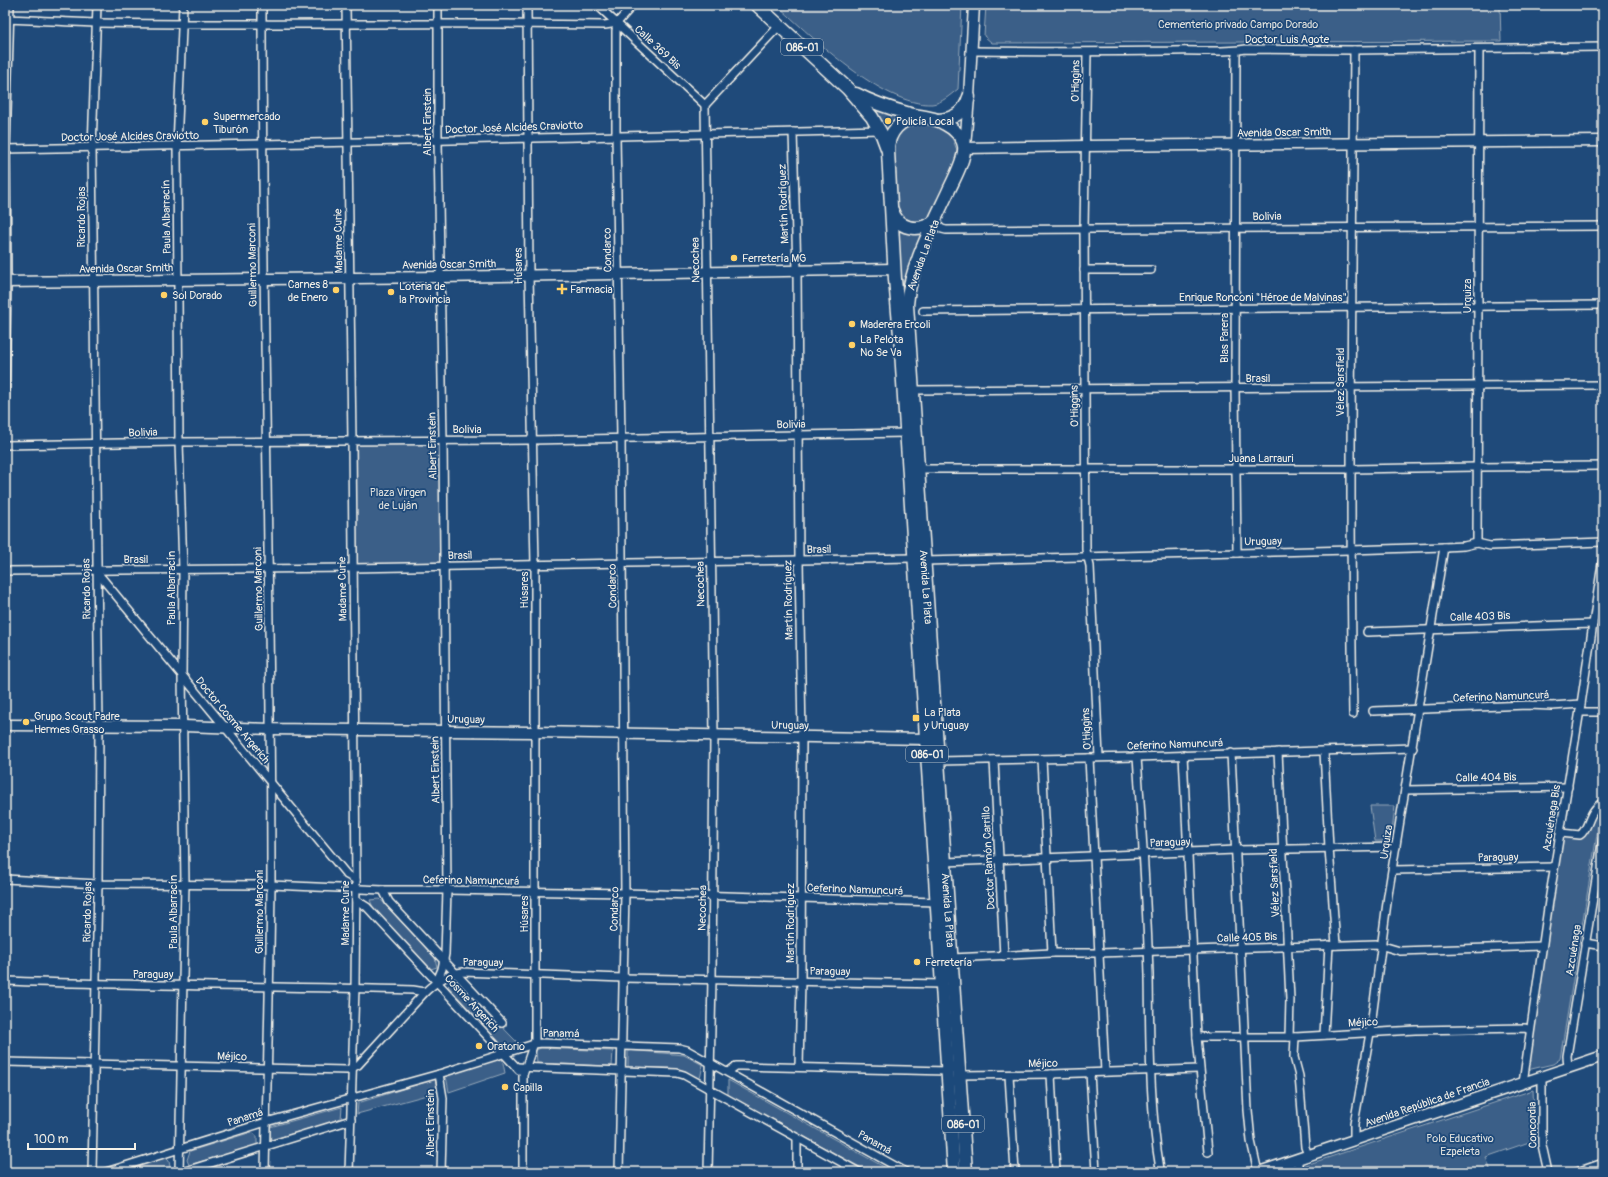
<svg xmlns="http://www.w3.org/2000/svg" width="1608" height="1177" font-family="Pangolin,sans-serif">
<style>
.green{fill:#3a5f88;stroke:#97a8b8}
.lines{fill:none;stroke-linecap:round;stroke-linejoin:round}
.street-casing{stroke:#f4f1e8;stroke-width:10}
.secondary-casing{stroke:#f4f1e8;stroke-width:13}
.primary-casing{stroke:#f4f1e8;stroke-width:15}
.street{stroke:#1f4a7a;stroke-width:7}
.secondary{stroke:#1f4a7a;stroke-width:10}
.primary{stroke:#1f4a7a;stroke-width:12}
.poi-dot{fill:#ffd166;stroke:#1f4a7a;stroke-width:1.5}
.labels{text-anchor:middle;stroke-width:3.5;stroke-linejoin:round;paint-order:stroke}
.shield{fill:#1f4a7a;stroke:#b4bfc7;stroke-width:1}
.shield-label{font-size:10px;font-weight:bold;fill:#f4f1e8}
.park-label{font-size:11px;fill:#e1e2de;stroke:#1f4a7a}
.street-label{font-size:11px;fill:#f4f1e8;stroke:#1f4a7a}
.poi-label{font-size:11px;fill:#f4f1e8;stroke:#1f4a7a;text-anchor:start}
</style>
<rect width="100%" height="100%" fill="#1f4a7a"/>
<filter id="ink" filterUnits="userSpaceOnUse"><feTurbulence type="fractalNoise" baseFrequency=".025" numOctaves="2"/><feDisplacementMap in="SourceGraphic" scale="8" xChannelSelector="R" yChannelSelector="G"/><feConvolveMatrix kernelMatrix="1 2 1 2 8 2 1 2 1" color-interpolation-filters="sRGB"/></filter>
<g filter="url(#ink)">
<g class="green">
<path d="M777 5H962L958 89C950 95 942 103 932 104 882 106 812 37 777 5Z"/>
<path d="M986 5H1500L1501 41 992 43 984 36Z"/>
<path d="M867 103 901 116 891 125 886 132Z"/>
<path d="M921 122 939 126 951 135 957 150 955 160 932 213C925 224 917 223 905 221L896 209 893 140 902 127Z"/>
<path d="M900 227 927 228 908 277 961 1172H959L896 230Z"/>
<path d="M443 440V566L353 568 352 441Z"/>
<path d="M1370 806H1395L1391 841H1375Z"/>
<path d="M1597 809 1601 810 1560 1059 1553 1064 1527 1070 1563 837 1579 839 1584 837Z"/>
<path d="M380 899 435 958 437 967 431 969 374 910 370 900Z"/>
<path d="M456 979 512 1037 520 1045 508 1048 502 1045 448 986Z"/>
<path d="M541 1048 613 1051 612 1066 537 1063 536 1050Z"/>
<path d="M628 1050 684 1055 703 1065 700 1079 681 1070 669 1068 628 1067Z"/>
<path d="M502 1058 505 1073 449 1092 446 1076Z"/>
<path d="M435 1079 438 1092 357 1114 358 1103Z"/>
<path d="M728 1080 893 1172H869L728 1095Z"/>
<path d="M1533 1090 1535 1140 1486 1157 1491 1172H1300V1167Z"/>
<path d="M342 1107 341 1119 271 1140 270 1127Z"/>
<path d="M252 1132 257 1136V1145L189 1165 187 1160 190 1151Z"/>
<path d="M165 1157 169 1161 170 1167 169 1172H120Z"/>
</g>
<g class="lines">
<g class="street-casing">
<g id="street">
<path d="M262 5C262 298 271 591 271 885 270 980 267 1076 265 1172"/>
<path d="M346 5 352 441 356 880 355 988 349 1172"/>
<path d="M597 5 705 105"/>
<path d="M5 19C36 20 67 22 98 23 267 26 436 22 605 25L617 23"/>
<path d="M972 51C1039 52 1106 52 1173 51 1197 50 1222 53 1246 49L1354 50 1603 47"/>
<path d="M1236 51 1235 389 1237 553"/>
<path d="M1087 53 1084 229 1086 550 1090 566 1099 757"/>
<path d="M793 132 797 270 799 560 802 737 801 981 799 1067"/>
<path d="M5 149C297 145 588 136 880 130"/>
<path d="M934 222 942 229 946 230 1603 226"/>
<path d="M1084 270H1151"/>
<path d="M923 311 1603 305"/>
<path d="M913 390 1603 385"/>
<path d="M5 403 7 282 6 149 10 5"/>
<path d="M5 445 179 442 532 440 905 433"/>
<path d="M919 469H1352L1477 467 1603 466"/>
<path d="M1477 543 1479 49"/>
<path d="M924 561 1350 550 1444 547 1464 546 1477 543 1490 546 1603 542"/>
<path d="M5 571 353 568 914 558"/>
<path d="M96 571 347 875 356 880"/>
<path d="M1367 632 1593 624"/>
<path d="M1373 711 1528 705 1552 706 1581 704"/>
<path d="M1580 712H1603"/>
<path d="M1353 714C1349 493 1352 271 1354 50"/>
<path d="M1324 751 1329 848 1336 945"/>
<path d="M1278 752 1290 999 1289 1037"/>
<path d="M1231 753 1248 1110 1251 1141 1258 1172"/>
<path d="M1183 755 1197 1037 1208 1152"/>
<path d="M1137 757C1142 830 1147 902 1149 975 1150 1040 1149 1106 1160 1169"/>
<path d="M1089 758 1105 1072"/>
<path d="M1042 759 1052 953"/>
<path d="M994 760 1004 956"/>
<path d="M938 761 1137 757 1413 748"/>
<path d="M1405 790 1568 787"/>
<path d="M1561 833 1580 835C1590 828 1587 812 1603 802"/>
<path d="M945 862 1236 850 1396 847"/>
<path d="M1393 870 1554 867"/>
<path d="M5 879 98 884 271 885 383 890H447L625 893 937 902"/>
<path d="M383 890 389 902 502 1023"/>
<path d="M356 900 367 907 519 1070"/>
<path d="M1585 943 1603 946"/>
<path d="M952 958 1052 953H1099L1376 944 1400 951 1542 946"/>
<path d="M5 981C141 986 277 986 413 990L425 992C437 981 447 974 463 972L623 978 942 984"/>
<path d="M437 981 442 969 445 954 447 890 443 440 438 141V5"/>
<path d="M1324 1035 1329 945"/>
<path d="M1197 1037H1295L1415 1030 1525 1028 1530 1030"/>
<path d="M1295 1037 1294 1057 1299 1076 1305 1147 1308 1155"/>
<path d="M5 1062 347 1070 358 1065 425 992"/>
<path d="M517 1067 677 1073 684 1075 859 1172"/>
<path d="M1568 1067 1567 1056 1603 837"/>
<path d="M728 1072 736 1066H741L948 1071"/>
<path d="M1090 1073 1096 1172"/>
<path d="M439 1074 443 1098 441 1172"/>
<path d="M1051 1074 1056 1172"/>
<path d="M959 1075 1051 1074 1199 1069"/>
<path d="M1009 1075 1015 1172"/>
<path d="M1542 1076V1145L1548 1172"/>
<path d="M1523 1083 1549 901 1581 704 1603 557"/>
<path d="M1354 1140V1124L1370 1033 1388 895 1444 547"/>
<path d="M1298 1158V1172"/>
<path d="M92 1172 98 884 99 726 92 148 97 5"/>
<path d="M106 1172 266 1122 439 1074 534 1044 542 1043 679 1048 687 1050 906 1172"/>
<path d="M179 1172 185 884 182 676 183 570 179 442 177 146 183 5"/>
<path d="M182 1172 351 1120"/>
<path d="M523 1172V1075L535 1040V565L529 275 527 5"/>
<path d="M619 1172 625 893 621 438 616 135V31L617 23 633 5"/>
<path d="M708 1172 712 979 714 735 705 105 779 26"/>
<path d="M797 1172V1138"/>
<path d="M1577 1172 1603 1163"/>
</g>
</g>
<g class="secondary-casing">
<g id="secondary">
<path d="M965 147 969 97 974 5"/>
<path d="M965 148 1085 146 1603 141"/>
<path d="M5 282 440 277 894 269"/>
<path d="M5 725 184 726 270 729 535 732 926 739"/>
<path d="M1259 1172 1603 1056"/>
</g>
</g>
<g class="primary-casing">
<g id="primary">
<path d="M757 5 848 89 872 117 882 135 888 151 895 279 900 335 954 1172"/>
<path id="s1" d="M856 94C873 103 892 109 910 114 922 117 935 117 945 124 953 128 963 137 964 146 966 158 953 181 948 192 933 224 909 270 907 305L966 1172"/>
<path d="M938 120C954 119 964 113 969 97"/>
<path d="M888 150C888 132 901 118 920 117"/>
<path d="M892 210C898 230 918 232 934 222"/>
</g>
</g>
<use href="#street" class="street"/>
<use href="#secondary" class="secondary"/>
<use href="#primary" class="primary"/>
</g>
</g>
<g class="poi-dot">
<circle cx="888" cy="121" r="4"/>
<circle cx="205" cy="122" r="4"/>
<circle cx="734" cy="258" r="4"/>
<path d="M560 283h4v4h4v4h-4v4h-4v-4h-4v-4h4z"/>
<circle cx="336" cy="290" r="4"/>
<circle cx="391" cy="292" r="4"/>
<circle cx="164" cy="295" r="4"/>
<circle cx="852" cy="324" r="4"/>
<circle cx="852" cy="345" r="4"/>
<rect x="912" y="714" width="8" height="8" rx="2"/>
<circle cx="26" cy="722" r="4"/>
<circle cx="917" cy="962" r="4"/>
<circle cx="479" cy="1046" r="4"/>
<circle cx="505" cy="1087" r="4"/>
</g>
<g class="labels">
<g class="shield">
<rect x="781" y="39" width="42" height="16" rx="3"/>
<rect x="906" y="746" width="42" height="16" rx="3"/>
<rect x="942" y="1116" width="42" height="16" rx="3"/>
</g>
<g class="shield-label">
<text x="802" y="51">086-01</text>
<text x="927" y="758">086-01</text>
<text x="963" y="1128">086-01</text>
</g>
<g class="park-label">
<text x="1238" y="28">Cementerio privado Campo Dorado</text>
<text x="398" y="496">Plaza Virgen<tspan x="398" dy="13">de Luján</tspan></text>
<text x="1460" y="1142">Polo Educativo<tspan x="1460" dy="13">Ezpeleta</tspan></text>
</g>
<g class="street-label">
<text x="1287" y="43">Doctor Luis Agote</text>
<text transform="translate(658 47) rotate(43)" y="4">Calle 369 Bis</text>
<text transform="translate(1075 81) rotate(-89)" y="4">O'Higgins</text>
<text transform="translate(427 122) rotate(-90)" y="4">Albert Einstein</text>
<text transform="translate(514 127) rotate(-2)" y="4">Doctor José Alcides Craviotto</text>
<text transform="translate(1284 132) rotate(-1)" y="4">Avenida Oscar Smith</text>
<text transform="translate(130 136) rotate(-1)" y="4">Doctor José Alcides Craviotto</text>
<text transform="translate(783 204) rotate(-92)" y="4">Martín Rodríguez</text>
<text transform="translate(1267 216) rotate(-1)" y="4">Bolivia</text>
<text transform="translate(81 217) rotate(-90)" y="4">Ricardo Rojas</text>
<text transform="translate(166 217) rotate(-91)" y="4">Paula Albarracín</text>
<text transform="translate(338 241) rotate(-91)" y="4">Madame Curie</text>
<text transform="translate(607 250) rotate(-91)" y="4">Condarco</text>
<text transform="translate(923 255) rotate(-70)" y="4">Avenida La Plata</text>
<text transform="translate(695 260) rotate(-91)" y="4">Necochea</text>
<text transform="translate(449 264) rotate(-1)" y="4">Avenida Oscar Smith</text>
<text transform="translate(252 265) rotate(-91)" y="4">Guillermo Marconi</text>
<text transform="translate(518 266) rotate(-91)" y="4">Húsares</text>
<text transform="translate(126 268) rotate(-1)" y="4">Avenida Oscar Smith</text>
<text transform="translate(1467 296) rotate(-90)" y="4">Urquiza</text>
<text x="1263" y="301">Enrique Ronconi "Héroe de Malvinas"</text>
<text transform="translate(1224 338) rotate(-90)" y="4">Blas Parera</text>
<text x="1258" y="382">Brasil</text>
<text transform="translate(1340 382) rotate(-90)" y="4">Vélez Sarsfield</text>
<text transform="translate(1074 406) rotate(-91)" y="4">O'Higgins</text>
<text transform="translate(791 424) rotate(-1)" y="4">Bolivia</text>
<text x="467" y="433">Bolivia</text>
<text transform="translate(143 432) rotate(-2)" y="4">Bolivia</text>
<text transform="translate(432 446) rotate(-91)" y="4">Albert Einstein</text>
<text x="1261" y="462">Juana Larrauri</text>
<text transform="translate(1263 541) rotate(-1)" y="4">Uruguay</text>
<text transform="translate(819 549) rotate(-1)" y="4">Brasil</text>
<text transform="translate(460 555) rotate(-1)" y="4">Brasil</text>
<text x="136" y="563">Brasil</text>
<text transform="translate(700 584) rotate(-91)" y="4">Necochea</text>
<text transform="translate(612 586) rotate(-91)" y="4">Condarco</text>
<text dy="4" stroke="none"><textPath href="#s1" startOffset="577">Avenida La Plata</textPath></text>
<text transform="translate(171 588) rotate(-90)" y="4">Paula Albarracín</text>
<text transform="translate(86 589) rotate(-91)" y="4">Ricardo Rojas</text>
<text transform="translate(258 589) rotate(-91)" y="4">Guillermo Marconi</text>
<text transform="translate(342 589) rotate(-91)" y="4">Madame Curie</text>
<text transform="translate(524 590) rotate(-90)" y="4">Húsares</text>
<text transform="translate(788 600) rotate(-91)" y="4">Martín Rodríguez</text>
<text transform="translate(1480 616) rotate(-2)" y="4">Calle 403 Bis</text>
<text transform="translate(1501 696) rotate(-2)" y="4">Ceferino Namuncurá</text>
<text transform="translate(466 719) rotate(1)" y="4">Uruguay</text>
<text transform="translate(233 720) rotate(50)" y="4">Doctor Cosme Argerich</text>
<text transform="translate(790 725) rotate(1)" y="4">Uruguay</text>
<text transform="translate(1086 729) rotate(-93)" y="4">O'Higgins</text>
<text transform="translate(1175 744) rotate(-2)" y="4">Ceferino Namuncurá</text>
<text transform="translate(435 770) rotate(-91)" y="4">Albert Einstein</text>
<text transform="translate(1486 777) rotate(-1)" y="4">Calle 404 Bis</text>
<text transform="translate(1551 818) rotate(-81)" y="4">Azcuénaga Bis</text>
<text transform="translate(1170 842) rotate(-2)" y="4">Paraguay</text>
<text transform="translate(1386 842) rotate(-82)" y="4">Urquiza</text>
<text transform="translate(1498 857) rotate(-1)" y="4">Paraguay</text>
<text transform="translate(988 858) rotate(-93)" y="4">Doctor Ramón Carrillo</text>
<text transform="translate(471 880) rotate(1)" y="4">Ceferino Namuncurá</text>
<text transform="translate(1274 883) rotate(-92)" y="4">Vélez Sarsfield</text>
<text transform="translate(855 889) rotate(2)" y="4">Ceferino Namuncurá</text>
<text transform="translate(702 908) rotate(-89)" y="4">Necochea</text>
<text transform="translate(614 909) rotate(-89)" y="4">Condarco</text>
<text dy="4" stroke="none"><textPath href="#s1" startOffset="901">Avenida La Plata</textPath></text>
<text transform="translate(87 912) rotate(-89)" y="4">Ricardo Rojas</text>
<text transform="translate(173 912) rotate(-90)" y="4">Paula Albarracín</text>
<text transform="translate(259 912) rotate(-90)" y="4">Guillermo Marconi</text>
<text transform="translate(345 913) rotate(-90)" y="4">Madame Curie</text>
<text transform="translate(524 914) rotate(-90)" y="4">Húsares</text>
<text transform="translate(790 923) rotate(-90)" y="4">Martín Rodríguez</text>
<text transform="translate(1247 937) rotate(-2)" y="4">Calle 405 Bis</text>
<text transform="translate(1573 950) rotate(-81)" y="4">Azcuénaga</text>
<text transform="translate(483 962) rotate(1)" y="4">Paraguay</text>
<text transform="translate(830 971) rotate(1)" y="4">Paraguay</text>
<text x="153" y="978">Paraguay</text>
<text transform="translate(472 1003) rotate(47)" y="4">Cosme Argerich</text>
<text transform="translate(1363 1022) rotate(-3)" y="4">Méjico</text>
<text transform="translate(561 1033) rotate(1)" y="4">Panamá</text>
<text transform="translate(232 1056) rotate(1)" y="4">Méjico</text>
<text transform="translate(1043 1063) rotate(-1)" y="4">Méjico</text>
<text transform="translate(1427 1102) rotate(-19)" y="4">Avenida República de Francia</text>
<text transform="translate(245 1117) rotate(-18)" y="4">Panamá</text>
<text transform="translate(430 1123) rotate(-90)" y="4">Albert Einstein</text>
<text transform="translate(1532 1125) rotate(-91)" y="4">Concordia</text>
<text transform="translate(875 1142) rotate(29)" y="4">Panamá</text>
</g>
<g class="poi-label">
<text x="213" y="120">Supermercado<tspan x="213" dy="13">Tiburón</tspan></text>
<text x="896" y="125">Policía Local</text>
<text x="742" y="262">Ferretería MG</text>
<text x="328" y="288" text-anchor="end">Carnes 8<tspan x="328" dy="13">de Enero</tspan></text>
<text x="399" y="290">Loteria de<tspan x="399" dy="13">la Provincia</tspan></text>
<text x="570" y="293">Farmacia</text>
<text x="172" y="299">Sol Dorado</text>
<text x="860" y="328">Maderera Ercoli</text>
<text x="860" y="343">La Pelota<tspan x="860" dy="13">No Se Va</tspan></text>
<text x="924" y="716">La Plata<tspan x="924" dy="13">y Uruguay</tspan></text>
<text x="34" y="720">Grupo Scout Padre<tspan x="34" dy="13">Hermes Grasso</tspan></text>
<text x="925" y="966">Ferretería</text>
<text x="487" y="1050">Oratorio</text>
<text x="513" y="1091">Capilla</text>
</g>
</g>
<rect width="1608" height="1177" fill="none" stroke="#1f4a7a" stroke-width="20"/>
<rect x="10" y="10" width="1588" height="1157" fill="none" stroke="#f4f1e8" stroke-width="1.5" filter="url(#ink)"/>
<path d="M28 1143v6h107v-6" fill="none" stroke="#f4f1e8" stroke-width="2"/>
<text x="34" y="1143" font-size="12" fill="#f4f1e8" stroke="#1f4a7a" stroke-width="3" paint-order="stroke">100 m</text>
</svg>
